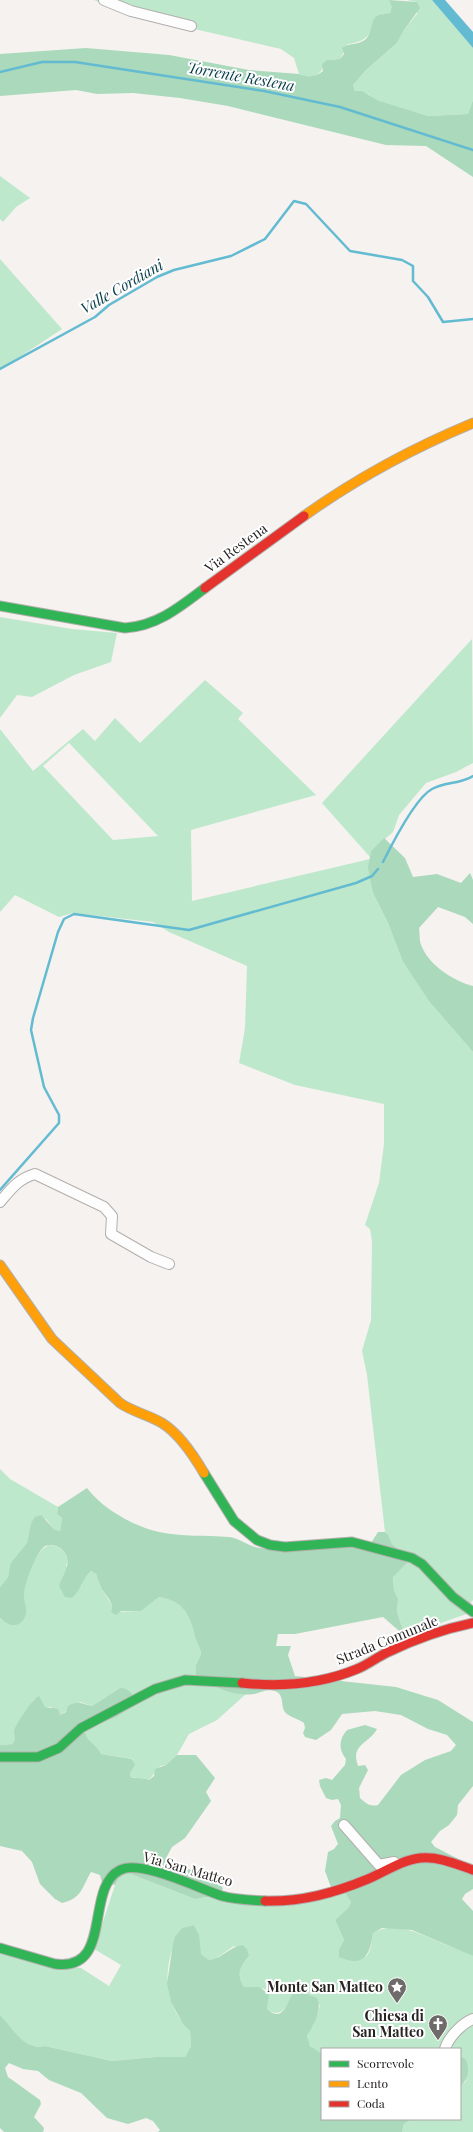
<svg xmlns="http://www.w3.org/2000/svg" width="473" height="2132" font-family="'Playfair Display',serif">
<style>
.green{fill:#bee8cb;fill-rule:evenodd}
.forest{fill:#abd9bb}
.water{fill:#63bbd1}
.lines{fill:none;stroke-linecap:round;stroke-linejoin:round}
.stream{stroke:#63bbd1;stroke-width:2.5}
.street-casing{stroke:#b1afad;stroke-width:12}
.fast-casing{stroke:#b1afad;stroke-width:11}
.slow-casing{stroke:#b1afad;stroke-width:11}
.jam-casing{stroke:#b1afad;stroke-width:11}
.street{stroke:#fefdfd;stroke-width:10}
.fast{stroke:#30b455;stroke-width:9}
.slow{stroke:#ff9f0a;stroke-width:9}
.jam{stroke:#e5322d;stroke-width:9}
.labels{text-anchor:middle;stroke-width:4;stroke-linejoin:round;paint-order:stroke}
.street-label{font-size:14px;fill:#262322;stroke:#fff}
.poi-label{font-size:14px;font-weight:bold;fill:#262322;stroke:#fff;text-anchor:end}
.water-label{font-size:15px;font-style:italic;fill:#053c49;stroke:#fff}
</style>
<rect width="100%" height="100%" fill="#f5f2f0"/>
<g class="green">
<path d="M94 0H389L393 7 390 13 377 16C370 34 369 41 348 44L340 59 327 60C322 73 314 82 299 74L294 58 281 49 160 21 106 5Z"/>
<path d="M407 0H432L473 48V100L468 114 428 116 379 102 368 94 355 91 353 85 366 70 397 43 404 30 417 14V2Z"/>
<path d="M0 176 30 198 16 207 3 222 0 219Z"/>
<path d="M0 259 62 329 0 370Z"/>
<path d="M0 617 72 629 117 633 111 662 74 675 32 697 17 695 0 718Z"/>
<path d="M472 639 473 763 456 772 426 783 399 815 393 832 371 851 370 857 322 803Z"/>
<path d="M205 680 243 713 238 719 316 795 191 830 192 901 370 859 373 893 388 923 403 962 428 1000 473 1052V1600L469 1605V1613L405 1636 397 1612 398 1599 394 1590 393 1576 407 1563 402 1552 392 1544 385 1532 367 1375 362 1351 371 1320 372 1241 370 1229 365 1225 379 1183 384 1144V1104L295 1085 239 1063 245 1028 247 966 169 932 153 922 73 913 59 917 15 895 0 912V729L33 771 83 729 95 741 115 718 140 743ZM69 743 158 836H159L113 840 43 766Z"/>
<path d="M0 1469 10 1479 58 1507 57 1514 62 1518 60 1531 54 1529 46 1519 31 1523 27 1544 10 1564 8 1577 0 1587Z"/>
<path d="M49 1545C59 1546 66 1551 68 1560L66 1566 81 1586 83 1580 91 1571 96 1574 101 1588 112 1605 111 1612 141 1611 159 1597C181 1601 188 1611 194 1632 196 1640 200 1646 201 1654L196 1665C215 1687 217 1691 246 1694L217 1720 189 1734 177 1755 166 1765 160 1766 149 1780C142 1777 137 1779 130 1777L133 1759 101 1754C97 1743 85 1742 85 1729L120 1688 92 1706 80 1702 60 1715 51 1707H45L34 1699 14 1733 15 1739 12 1744 0 1745V1618L3 1621 25 1616C26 1607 23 1599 24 1591 26 1576 36 1550 49 1545Z"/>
<path d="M128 1873 195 1899 214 1896 258 1900 346 1887 351 1902 348 1908 335 1920 344 1940 339 1949C365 1960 369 1965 373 1933 394 1921 415 1932 435 1940 448 1946 461 1950 473 1956V2132H402L404 2124 412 2119H460V2087L466 2081 462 2057 460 2058V2049H322V2054C313 2050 308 2046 307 2036L318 2013 320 2005 292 1994C289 2006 280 2020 267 2009L268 1993 265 1989 244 1987C236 1974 240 1967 249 1956L234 1946 215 1959 209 1960 201 1954 194 1925 182 1928C162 1962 161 2002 190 2031L191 2046 185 2057H155L112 2061 45 2046C24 2051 13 2029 0 2015V1944L49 1964 81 1968 109 1986 121 1965 94 1949 115 1885 119 1878Z"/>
</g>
<g class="forest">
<path d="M389 0 417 2 420 8 404 30 397 43 366 70 353 85 355 91H362L379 101 428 116 468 114 473 100V177L426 146 386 145 228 106 180 98 133 93 97 94 76 90 0 96V54L86 48 169 55 249 70 299 74C307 78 317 77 323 71L322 64 327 60 340 59 344 54 342 48C349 43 354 45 361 42 374 37 369 21 377 16 380 14 386 14 390 13L392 7Z"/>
<path d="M384 838 405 858 413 877 437 874 461 883 470 873 473 880V924L465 917 438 907 419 928C420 934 419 942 422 947 430 966 454 981 473 986V1052L428 1000 403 962 388 923 373 893 368 868 371 851Z"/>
<path d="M87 1488C103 1509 133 1526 159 1532 181 1537 206 1535 229 1537 242 1539 249 1547 260 1548 297 1554 334 1547 371 1543L378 1532H385L388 1535 392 1544 402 1552 407 1563 393 1577 394 1590 398 1599 397 1612 405 1636 383 1617 295 1634H278L276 1646H291L288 1655 295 1676 396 1687 438 1700 473 1722V1786L458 1805 457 1815 449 1825 440 1831 431 1842 435 1847 462 1861 473 1875V1889L465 1894 462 1899 473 1911V1956L412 1930 382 1928 373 1933C370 1955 364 1968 339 1957V1949L344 1940 335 1920 348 1908 351 1902 345 1892 332 1890 325 1871 328 1852 334 1849 338 1844 331 1826 335 1821 340 1818 341 1805 338 1799 332 1800 326 1798 320 1786 319 1780 326 1778 332 1780 345 1765 346 1759C338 1749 339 1739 347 1730L365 1725 377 1729C369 1744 350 1744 358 1766L365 1765 368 1770 359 1788 360 1798C366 1803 369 1807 378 1805L401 1775 425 1760 451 1751 456 1745 447 1735 428 1729 401 1715 375 1711 342 1714 331 1730 316 1740 305 1737 303 1733 305 1728 304 1723C299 1719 292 1718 287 1714 279 1708 286 1695 275 1691 267 1688 261 1693 254 1694 231 1697 214 1686 196 1675V1665L201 1654C200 1646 195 1640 194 1632 188 1611 181 1601 159 1597L141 1611H121L116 1615 111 1612 112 1605 109 1599 101 1588 96 1574 91 1571C82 1579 81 1590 72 1598L65 1597 59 1586C64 1572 75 1559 60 1548 55 1545 50 1544 45 1546 36 1552 24 1584 24 1596 24 1602 28 1610 25 1617 19 1629 8 1626 0 1618V1587L8 1577 10 1564 27 1543 31 1523 35 1517 41 1515 54 1529 60 1531 62 1518 57 1514 58 1507Z"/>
<path d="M120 1688C130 1688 133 1695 137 1704L116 1717 85 1729C85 1742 97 1743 101 1754L132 1759 135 1765 131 1771 130 1777C137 1779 142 1777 149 1780L154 1776 155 1769 166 1765 177 1755H196L215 1778 206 1792 211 1801 185 1838 172 1847 166 1858 171 1868C188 1868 216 1871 223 1889L214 1896 195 1899 128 1873 119 1878 115 1885 102 1882 100 1875 91 1872C81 1889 82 1898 62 1903L55 1899 40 1884 32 1862 22 1851 0 1846V1745L12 1744 15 1739C14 1735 13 1731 16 1726 20 1719 32 1699 39 1696L45 1707 58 1709 60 1715 66 1712 68 1706C78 1700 82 1704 92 1706Z"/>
<path d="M194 1925 199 1935 201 1954 209 1960C222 1959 230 1946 243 1945L247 1949 249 1956C240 1967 236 1974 244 1987H259L269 1994 267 2009C284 2025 288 1999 294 1991H299L317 1998C323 2010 313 2025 307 2036L310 2046 322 2054V2119H412L404 2124 402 2132H158L160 2130 153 2121 146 2118 128 2124 107 2118 81 2093 49 2080 38 2071 23 2069 9 2063 5 2068 8 2077 40 2100 41 2104 34 2117 44 2128 43 2132H4L0 2128V2015C13 2028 24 2051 45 2046L112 2061 155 2057H185L191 2046 190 2031 183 2024 171 2002 167 1984 173 1944 175 1937 182 1928Z"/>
<path d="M462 2057 466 2060C470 2071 468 2079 460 2087V2058Z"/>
</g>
<path class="water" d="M432 0H445L473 32V48Z"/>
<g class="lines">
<g class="stream">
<path d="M0 72 42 62H75L264 91 340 107 473 150"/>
<path d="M0 369 95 317 109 305 157 277 174 270 231 256 265 239 294 201 306 204 350 251 402 260 413 266V281L428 297 443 322 473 319"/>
<path d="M383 862C392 844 415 798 432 789 445 782 460 784 473 776"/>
<path d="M0 1190 59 1123V1115L44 1087 31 1030 33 1018 58 932 64 919 74 914 189 930 356 883 372 876 378 869"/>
</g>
<g class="street-casing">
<g id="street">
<path d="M104 0 131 11 191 26"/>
<path d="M0 1202C11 1189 18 1179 35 1174L104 1207 112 1216 111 1234 151 1257 169 1264"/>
<path d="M344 1825 379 1865 394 1862"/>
<path d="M445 2049C448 2038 462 2023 473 2019"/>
</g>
</g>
<g class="fast-casing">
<g id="fast">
<path d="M0 606 125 628C157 626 180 607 205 588"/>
<path d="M204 1473 234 1521 257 1540 270 1545 285 1547 352 1542 412 1558 422 1564 453 1597 473 1612"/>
<path d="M0 1757H38L59 1748 81 1728 155 1689 185 1680 242 1683"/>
<path d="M0 1948 55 1964C114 1972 84 1888 120 1870 140 1859 200 1889 222 1896 236 1900 251 1900 265 1901"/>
</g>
</g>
<g class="slow-casing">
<g id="slow">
<path d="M304 516C357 478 413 448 473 423"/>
<path d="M0 1265 52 1339 120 1403C133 1412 149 1415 162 1423 180 1434 194 1456 204 1473"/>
</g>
</g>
<g class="jam-casing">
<g id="jam">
<path d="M205 588 304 516"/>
<path d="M242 1683C280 1687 321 1684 357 1669 367 1665 376 1658 386 1653 413 1640 444 1629 473 1623"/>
<path d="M265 1901C302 1902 334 1893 368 1879 384 1872 402 1860 420 1858 438 1856 456 1864 473 1870"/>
</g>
</g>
<use href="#street" class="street"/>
<use href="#fast" class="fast"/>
<use href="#slow" class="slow"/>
<use href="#jam" class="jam"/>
</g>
<defs>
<g id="sight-pin" transform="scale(1)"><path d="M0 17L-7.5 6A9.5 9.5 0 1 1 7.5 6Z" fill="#6e6b6a" stroke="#fff"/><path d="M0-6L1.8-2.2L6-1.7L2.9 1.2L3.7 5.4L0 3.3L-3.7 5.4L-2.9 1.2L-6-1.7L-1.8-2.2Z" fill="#fff"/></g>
<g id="church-pin" transform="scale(1)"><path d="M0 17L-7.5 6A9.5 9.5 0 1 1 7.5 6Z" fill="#6e6b6a" stroke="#fff"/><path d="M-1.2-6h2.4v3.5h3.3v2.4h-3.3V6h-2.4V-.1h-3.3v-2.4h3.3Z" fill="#fff"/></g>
</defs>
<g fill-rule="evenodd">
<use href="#sight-pin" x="397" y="1987"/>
<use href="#church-pin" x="438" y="2024"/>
</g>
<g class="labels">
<g class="street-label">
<text transform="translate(236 548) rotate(-36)" y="5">Via Restena</text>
<text transform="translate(387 1640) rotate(-22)" y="5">Strada Comunale</text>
<text transform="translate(188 1869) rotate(16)" y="5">Via San Matteo</text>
</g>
<g class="poi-label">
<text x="383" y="1992">Monte San Matteo</text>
<text x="424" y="2021">Chiesa di<tspan x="424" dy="16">San Matteo</tspan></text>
</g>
<g class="water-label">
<text transform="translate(241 77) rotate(10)" y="5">Torrente Restena</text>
<text transform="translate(122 287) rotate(-30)" y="5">Valle Cordiani</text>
</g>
</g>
<rect x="321" y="2048" width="140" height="72" fill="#ffffff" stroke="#a8a7a7"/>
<rect x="329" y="2061" width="20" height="6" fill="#30b455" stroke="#a8a7a7"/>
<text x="357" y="2068" font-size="12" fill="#262322">Scorrevole</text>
<rect x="329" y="2081" width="20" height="6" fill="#ff9f0a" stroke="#a8a7a7"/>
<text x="357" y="2088" font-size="12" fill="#262322">Lento</text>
<rect x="329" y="2101" width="20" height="6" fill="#e5322d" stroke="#a8a7a7"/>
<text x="357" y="2108" font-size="12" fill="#262322">Coda</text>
</svg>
